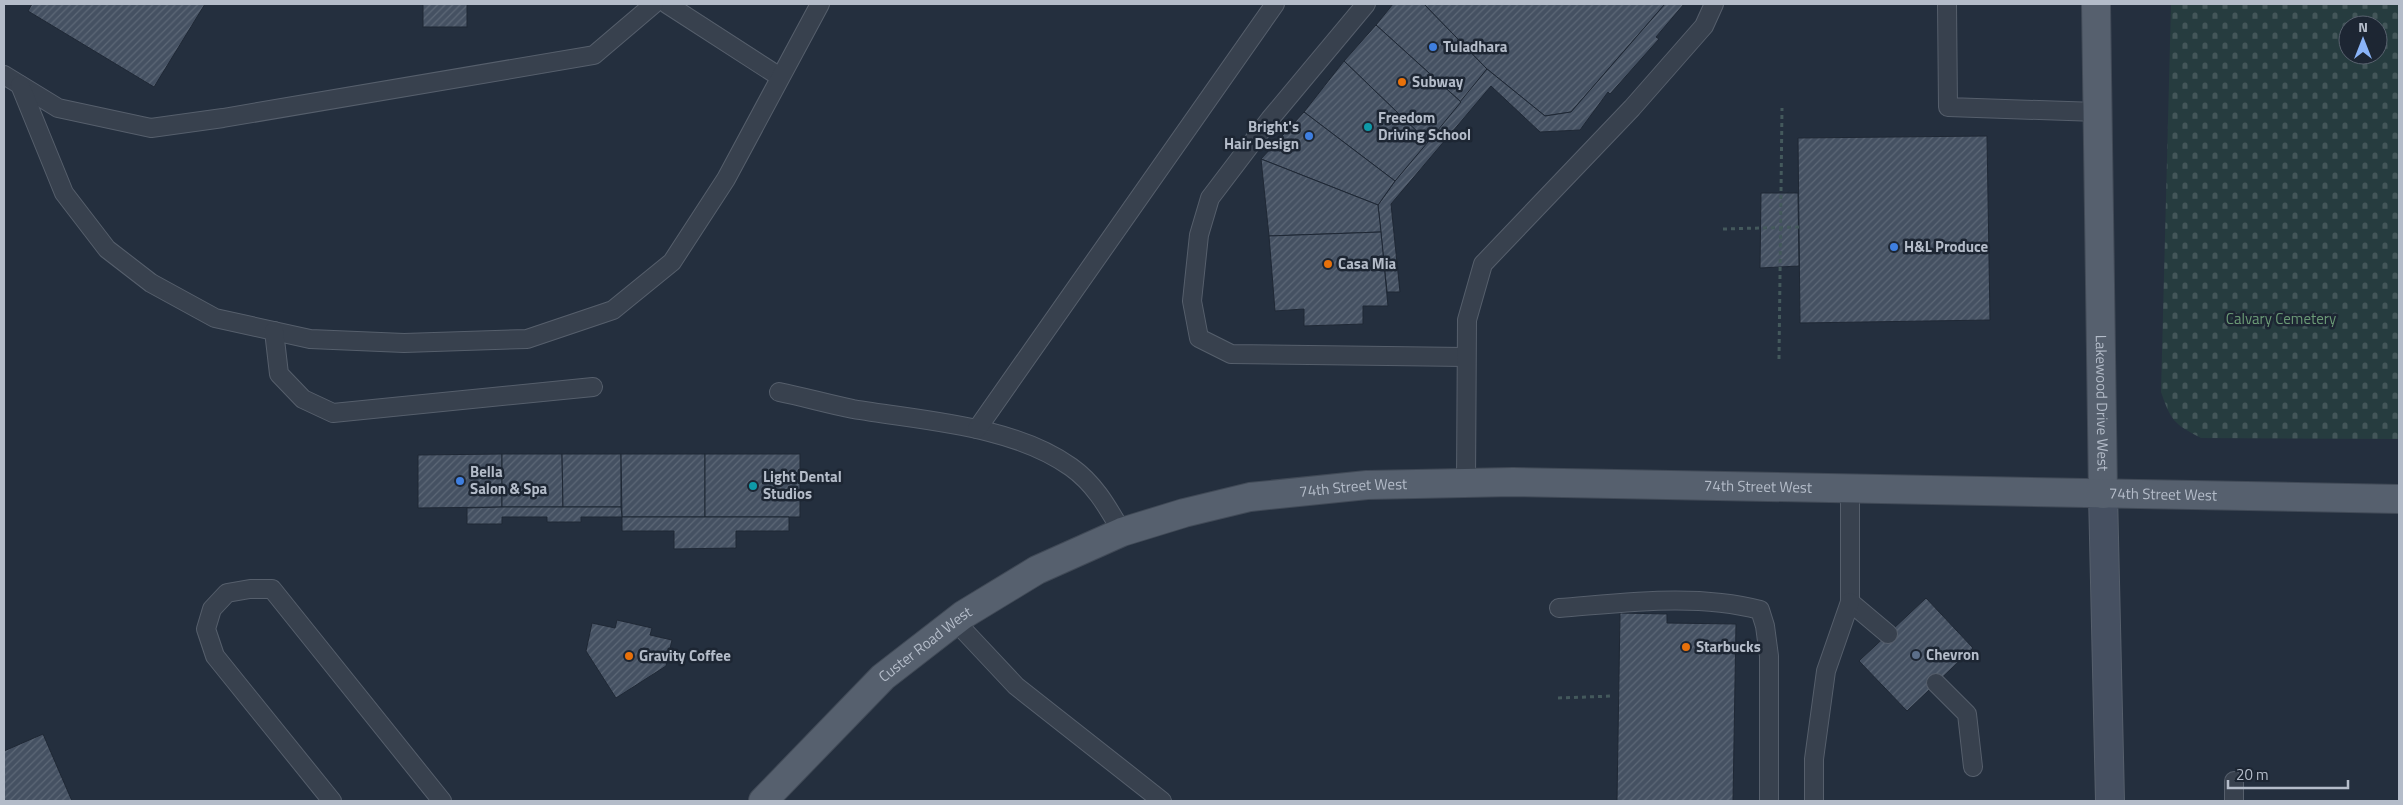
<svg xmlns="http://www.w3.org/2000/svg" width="2403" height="805" font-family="'Titillium Web',sans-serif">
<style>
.cemetery{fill:url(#cemetery-stones);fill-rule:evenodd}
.building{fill:url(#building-hatch);stroke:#1f2835}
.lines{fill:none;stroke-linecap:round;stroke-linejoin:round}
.service-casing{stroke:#565f6c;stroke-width:20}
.secondary-casing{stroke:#565f6c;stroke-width:30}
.primary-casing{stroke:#414a57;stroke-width:30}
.path{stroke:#44595c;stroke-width:3;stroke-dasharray:4 4;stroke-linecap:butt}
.service{stroke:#38414e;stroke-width:18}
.secondary{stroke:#465061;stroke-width:28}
.primary{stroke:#56606e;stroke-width:28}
.shop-dot{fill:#3f7fe0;stroke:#1d2633;stroke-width:2}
.food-dot{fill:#e8710a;stroke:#1d2633;stroke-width:2}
.culture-dot{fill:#0f9aa8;stroke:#1d2633;stroke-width:2}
.service-dot{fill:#5c6f8a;stroke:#1d2633;stroke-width:2}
.labels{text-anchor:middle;stroke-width:5;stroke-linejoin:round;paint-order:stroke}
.poi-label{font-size:15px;font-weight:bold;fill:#b4bcc9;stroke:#1d2633;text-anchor:start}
.park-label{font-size:15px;fill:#6b9a76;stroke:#1d2633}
.street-label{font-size:15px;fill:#b4bcc9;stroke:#1d2633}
</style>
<defs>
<pattern id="cemetery-stones" width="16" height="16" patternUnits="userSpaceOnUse" patternTransform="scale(1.25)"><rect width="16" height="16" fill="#263c3f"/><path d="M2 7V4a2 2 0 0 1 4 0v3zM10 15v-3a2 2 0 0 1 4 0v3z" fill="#435659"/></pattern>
<pattern id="building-hatch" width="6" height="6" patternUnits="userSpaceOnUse" patternTransform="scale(1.25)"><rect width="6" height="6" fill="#455162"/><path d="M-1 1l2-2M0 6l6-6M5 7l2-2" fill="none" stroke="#5d6877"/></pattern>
</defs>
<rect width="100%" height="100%" fill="#242f3e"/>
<path class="cemetery" d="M2171 4H2399V439L2201 438C2174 424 2171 421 2161 392ZM2348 25H2378V55H2348Z"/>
<g class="building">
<path d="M32 4H205L154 87 28 11Z"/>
<rect x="423" y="4" width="44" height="23"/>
<path d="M1393 4H1424L1487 69 1461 102 1376 25Z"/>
<path d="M1424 4H1665L1571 112 1545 116 1487 69Z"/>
<path d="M1665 4H1684L1656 37 1659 39 1610 94 1608 92 1580 130 1540 132 1491 86 1391 204 1400 292H1387L1378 205 1395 181 1487 69 1545 116 1571 112Z"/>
<path d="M1376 25 1461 102 1428 142 1344 61Z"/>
<path d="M1344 61 1428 142 1395 181 1304 112Z"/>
<path d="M1304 112 1395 181 1378 205 1261 159Z"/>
<path d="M1987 136 1990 320 1800 323 1798 138Z"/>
<path d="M1261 159 1378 205 1381 232 1269 236Z"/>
<path d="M1761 193H1798L1799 266 1760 268Z"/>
<path d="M1381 232 1388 306H1363V324L1304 326V309L1275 311 1269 236Z"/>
<path d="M502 454V507L418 508V455Z"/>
<path d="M502 454H562L563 507H502Z"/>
<path d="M562 454H621V507H563Z"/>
<path d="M621 454H705V517H622Z"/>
<rect x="705" y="454" width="95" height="63"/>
<path d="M502 507H621L622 517H581V522H547V517H502V524H467V508Z"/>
<path d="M622 517H789V531H736V548L674 549V531H622Z"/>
<path d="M1926 598 1973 648 1907 711 1859 661Z"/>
<path d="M1620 613 1667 614V623L1736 624 1733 801H1617Z"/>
<path d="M617 620 652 628 650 635 672 640 666 666 616 698 586 651 592 623 615 628Z"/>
<path d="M43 734 72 801H4V751Z"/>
</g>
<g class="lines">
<g class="service-casing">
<g id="service">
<path d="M667 4 780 77"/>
<path d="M1366 4 1270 119 1210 198 1199 235 1192 301 1199 338 1231 354 1465 357"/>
<path d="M1947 4 1948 107 2097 112"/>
<path d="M4 75 58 108 151 128 223 118 594 55 654 4"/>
<path d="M20 85 64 193 107 249 151 283 215 318 310 339 404 343 527 339 613 310 672 262 726 179 820 4"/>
<path d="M274 331 279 374 303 399 333 413 593 387"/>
<path d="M779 392C804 397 828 404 853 409 923 421 1012 425 1071 467 1095 484 1108 508 1122 532"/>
<path d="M977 429 1275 4"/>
<path d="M1466 482 1467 320 1483 264 1632 108 1704 26 1714 4"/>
<path d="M1850 489V602L1888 634"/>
<path d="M1559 608C1624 603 1695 593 1760 610L1765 626 1769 656V801"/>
<path d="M955 621 1016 686 1162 801"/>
<path d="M1936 683 1967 714 1973 767"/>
<path d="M2234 781V801"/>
<path d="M332 801 215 656 206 629 212 609 227 593 250 589H272L442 801"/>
<path d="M1814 801V759L1826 671 1850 602"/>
</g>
</g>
<g class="secondary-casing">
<path id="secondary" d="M2103 494 2110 801"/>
</g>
<g class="primary-casing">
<g id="primary">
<path id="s1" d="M2096 4 2103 494"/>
<path id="s2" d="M763 801 883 677 963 615 1037 570 1122 532 1184 513 1250 497 1367 485 1513 482 2399 499"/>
</g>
</g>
<g class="path">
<path d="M1723 229 1799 227"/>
<path d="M1779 359 1782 108"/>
<path d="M1558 698 1613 696"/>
</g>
<use href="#service" class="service"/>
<use href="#secondary" class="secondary"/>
<use href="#primary" class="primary"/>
</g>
<g class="shop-dot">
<circle cx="1433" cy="47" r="5"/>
<circle cx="1309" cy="136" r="5"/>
<circle cx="1894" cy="247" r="5"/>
<circle cx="460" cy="481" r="5"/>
</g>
<g class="food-dot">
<circle cx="1402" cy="82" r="5"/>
<circle cx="1328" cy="264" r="5"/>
<circle cx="1686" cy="647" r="5"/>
<circle cx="629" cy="656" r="5"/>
</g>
<g class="culture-dot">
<circle cx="1368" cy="127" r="5"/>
<circle cx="753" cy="486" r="5"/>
</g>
<circle class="service-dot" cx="1916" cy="655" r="5"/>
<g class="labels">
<g class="poi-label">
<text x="1443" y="52">Tuladhara</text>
<text x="1412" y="87">Subway</text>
<text x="1378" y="123">Freedom<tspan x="1378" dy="17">Driving School</tspan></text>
<text x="1299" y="132" text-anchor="end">Bright's<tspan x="1299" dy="17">Hair Design</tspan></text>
<text x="1904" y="252">H&amp;L Produce</text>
<text x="1338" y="269">Casa Mia</text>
<text x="470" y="477">Bella<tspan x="470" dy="17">Salon &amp; Spa</tspan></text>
<text x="763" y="482">Light Dental<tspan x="763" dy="17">Studios</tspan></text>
<text x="1696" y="652">Starbucks</text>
<text x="1926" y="660">Chevron</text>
<text x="639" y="661">Gravity Coffee</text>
</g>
<g class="park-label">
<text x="2281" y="324">Calvary Cemetery</text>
</g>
<g class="street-label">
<text dy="5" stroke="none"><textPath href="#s1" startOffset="399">Lakewood Drive West</textPath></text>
<text dy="5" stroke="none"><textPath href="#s2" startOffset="1095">74th Street West</textPath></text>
<text dy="5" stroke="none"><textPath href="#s2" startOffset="690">74th Street West</textPath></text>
<text dy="5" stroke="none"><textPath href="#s2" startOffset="1500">74th Street West</textPath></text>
<text dy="5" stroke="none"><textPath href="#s2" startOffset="226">Custer Road West</textPath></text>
</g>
</g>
<rect width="2403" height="805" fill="none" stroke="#b4bcc9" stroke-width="10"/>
<g transform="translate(2363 40)"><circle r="24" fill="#1d2633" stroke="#59626f"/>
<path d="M0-4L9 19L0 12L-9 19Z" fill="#8ab4f8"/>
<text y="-8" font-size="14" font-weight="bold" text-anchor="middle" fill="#b4bcc9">N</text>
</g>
<path d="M2228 780v8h120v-8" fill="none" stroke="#b4bcc9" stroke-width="2.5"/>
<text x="2236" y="780" font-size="15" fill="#b4bcc9" stroke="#1d2633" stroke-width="4" paint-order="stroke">20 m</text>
</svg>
